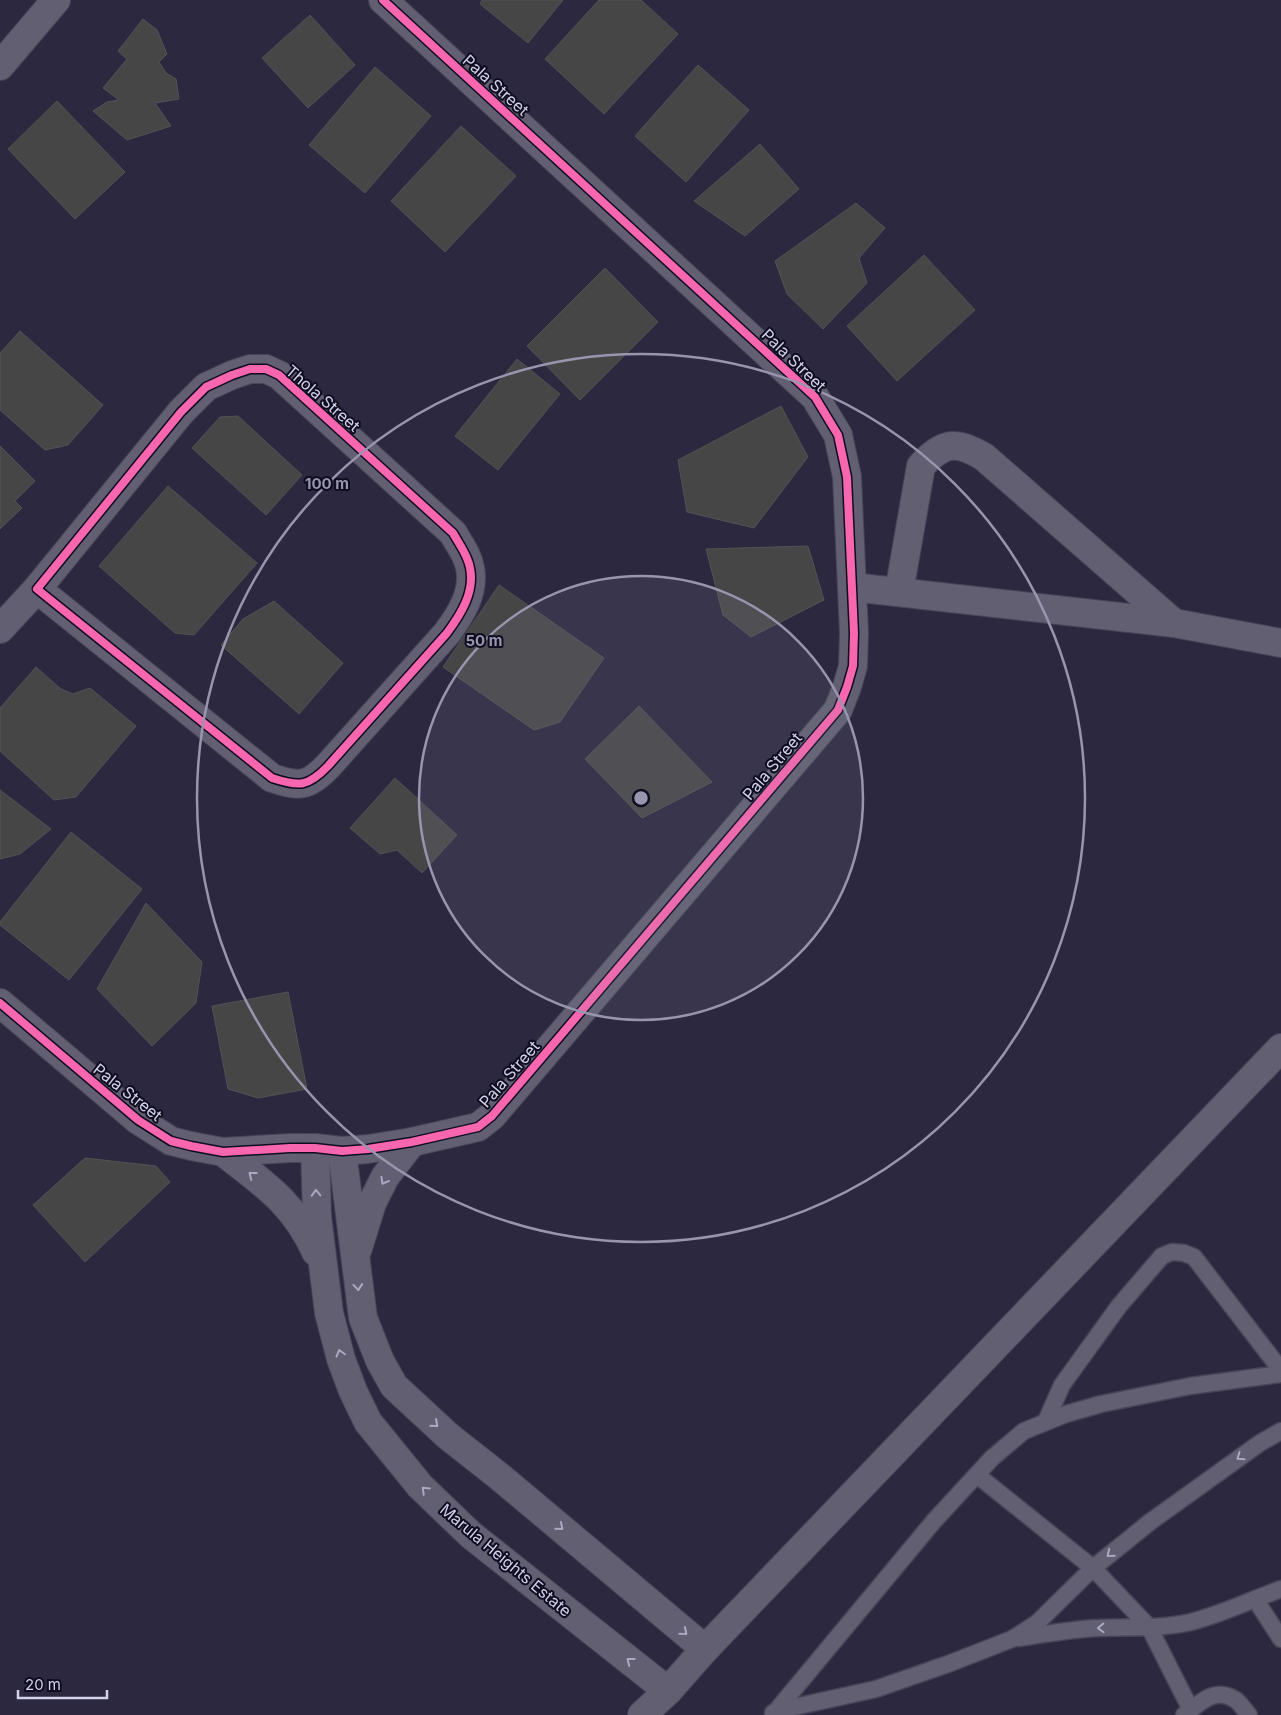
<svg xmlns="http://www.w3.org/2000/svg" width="1281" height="1715" font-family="Inter,sans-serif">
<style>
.building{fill:#474647;stroke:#535254}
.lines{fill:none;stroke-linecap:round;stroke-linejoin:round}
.lane-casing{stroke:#474458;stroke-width:19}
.street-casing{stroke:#474458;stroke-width:30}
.lane{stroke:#615f71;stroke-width:16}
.street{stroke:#615f71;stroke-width:28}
.cycleway-casing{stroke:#0f0d1f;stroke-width:11}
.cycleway{stroke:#f766af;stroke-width:8}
.oneway{stroke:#aaa9c1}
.ring{fill:none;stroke:#9896af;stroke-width:2.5}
.labels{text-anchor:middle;stroke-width:4;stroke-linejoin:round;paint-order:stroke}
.street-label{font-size:16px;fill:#d2d1ec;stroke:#0f0d1f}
.centre{fill:#9896af;stroke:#0f0d1f;stroke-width:2.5}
.ring-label{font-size:15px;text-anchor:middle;font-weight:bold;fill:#9896af;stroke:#0f0d1f;stroke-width:4;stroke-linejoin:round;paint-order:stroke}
</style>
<rect width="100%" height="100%" fill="#2c283f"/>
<g class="building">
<path d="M482 0H563L528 43 480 4Z"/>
<path d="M599 0H641L678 34 604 114 545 59Z"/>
<path d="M310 15 355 65 308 108 262 58Z"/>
<path d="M143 19 157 30 167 54 159 62 166 73 176 79 179 99 155 103 171 126 127 140 93 111 107 102 119 100 103 88 127 59 118 51Z"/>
<path d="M698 65 749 110 686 182 635 136Z"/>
<path d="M375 67 431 116 365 193 309 145Z"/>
<path d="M57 101 125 172 75 219 8 149Z"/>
<path d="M461 126 516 176 445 252 391 201Z"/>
<path d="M760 144 799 189 745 236 694 201Z"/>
<path d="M856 203 885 228 859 258 867 283 823 329 787 294 775 261Z"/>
<path d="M924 255 975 310 897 381 847 326Z"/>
<path d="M605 268 658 322 580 400 527 346Z"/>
<path d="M20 331 103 405 68 445 45 450 0 410V353Z"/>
<path d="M517 359 560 394 498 470 455 436Z"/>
<path d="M781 406 808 457 754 528 687 512 678 460Z"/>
<path d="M238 416 302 475 266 515 192 448 220 417Z"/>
<path d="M0 446 35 481 15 501 22 508 0 529Z"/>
<path d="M168 486 257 563 194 635 175 633 99 566Z"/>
<path d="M808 546 824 600 751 637 723 615 706 549Z"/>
<path d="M499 585 604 658 560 722 534 730 443 667Z"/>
<path d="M274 601 343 663 299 714 221 645 243 619Z"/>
<path d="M36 667 61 689 73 694 90 688 136 726 76 797 54 800 0 751V708Z"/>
<path d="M639 706 712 782 642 818 585 759Z"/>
<path d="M395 778 457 835 422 873 397 850 380 854 350 828Z"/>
<path d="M0 790 51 829 20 854 0 859Z"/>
<path d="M71 832 142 889 69 980 0 925V922Z"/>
<path d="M146 903 202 962 196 1003 152 1046 97 989Z"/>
<path d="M288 992 307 1089 258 1098 228 1089 212 1006Z"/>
<path d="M85 1158 156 1166 170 1182 85 1262 33 1205Z"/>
</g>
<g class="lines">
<g class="lane-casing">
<g id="lane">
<path d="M1046 1421 1062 1385 1119 1306 1162 1256 1172 1252 1184 1253 1194 1257 1281 1370"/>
<path d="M977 1475 1093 1568 1149 1627 1191 1710"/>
<path d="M1255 1599 1281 1639"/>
<path d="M1019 1638C1045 1634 1072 1629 1099 1628 1129 1627 1161 1629 1191 1622 1222 1614 1251 1600 1281 1589"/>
<path d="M776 1711 934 1521 992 1458 1024 1431 1066 1414 1101 1404 1190 1386 1281 1374"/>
<path d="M773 1713 776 1711 876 1689 948 1664 1012 1639 1037 1623 1093 1568 1150 1522 1260 1443 1281 1431"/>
<path d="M1184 1715C1200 1703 1215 1686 1236 1700 1241 1704 1245 1711 1249 1715"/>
</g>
</g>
<g class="street-casing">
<g id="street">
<path d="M0 66 56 0"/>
<path d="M250 369H266L279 375 453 533C459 544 468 555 470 568 475 592 461 614 447 633L328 766C308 787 299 787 272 778L37 589 181 412 206 387 232 375Z"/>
<path d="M852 587 1174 623 1281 643"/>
<path d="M899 592 921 466C943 442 956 440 984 457L1174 623"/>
<path d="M0 629 37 589"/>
<path d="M0 1003 138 1120 171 1141 191 1146 223 1152 290 1148H315L342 1151 368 1149 412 1142 478 1127 492 1116 838 710 847 687 853 666 854 633 847 477 838 435 815 397 383 0"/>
<path d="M315 1148 317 1216 329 1313 341 1359 353 1391 368 1422 420 1486 471 1535 668 1691"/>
<path d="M342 1151 363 1318 380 1361 394 1386 448 1436 500 1477 705 1649"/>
<path d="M223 1152C264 1184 294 1203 316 1252"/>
<path d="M358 1248 372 1203 385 1177 412 1142"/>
<path d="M642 1715 668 1691 705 1649 1281 1048"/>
</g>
</g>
<use href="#lane" class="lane"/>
<use href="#street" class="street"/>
<g class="cycleway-casing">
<g id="cycleway">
<path d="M250 369H266L279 375 453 533C459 544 468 555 470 568 475 592 461 614 447 633L328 766C308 787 299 787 272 778L37 589 181 412 206 387 232 375Z"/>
<path d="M0 1003 138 1120 171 1141 191 1146 223 1152 290 1148H315L342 1151 368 1149 412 1142 478 1127 492 1116 838 710 847 687 853 666 854 633 847 477 838 435 815 397 383 0"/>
</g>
</g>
<use href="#cycleway" class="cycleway"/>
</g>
<defs><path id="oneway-chevron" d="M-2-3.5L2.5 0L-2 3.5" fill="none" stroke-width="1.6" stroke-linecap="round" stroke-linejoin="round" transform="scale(1.25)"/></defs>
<g class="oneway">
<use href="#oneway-chevron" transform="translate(252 1175) rotate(-142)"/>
<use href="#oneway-chevron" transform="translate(384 1181) rotate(119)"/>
<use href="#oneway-chevron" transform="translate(316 1193) rotate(-92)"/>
<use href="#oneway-chevron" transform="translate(358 1287) rotate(85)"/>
<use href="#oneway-chevron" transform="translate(340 1353) rotate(-106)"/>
<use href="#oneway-chevron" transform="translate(435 1424) rotate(41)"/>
<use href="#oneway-chevron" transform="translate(1240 1457) rotate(145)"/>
<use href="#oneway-chevron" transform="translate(425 1490) rotate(-136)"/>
<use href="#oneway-chevron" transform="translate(560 1527) rotate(40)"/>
<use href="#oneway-chevron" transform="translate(1110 1554) rotate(141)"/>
<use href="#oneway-chevron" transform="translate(1101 1628) rotate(178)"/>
<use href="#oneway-chevron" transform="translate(684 1632) rotate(40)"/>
<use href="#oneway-chevron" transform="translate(630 1661) rotate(-142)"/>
</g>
<circle cx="641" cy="798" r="222" fill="#9896af" fill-opacity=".12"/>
<g class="ring">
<circle cx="641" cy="798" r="222"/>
<circle cx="641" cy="798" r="444"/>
</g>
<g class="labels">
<g class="street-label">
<text transform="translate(496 85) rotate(42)" y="6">Pala Street</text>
<text transform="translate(794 360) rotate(44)" y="6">Pala Street</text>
<text transform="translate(323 398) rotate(41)" y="6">Thola Street</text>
<text transform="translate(772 766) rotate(-50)" y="6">Pala Street</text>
<text transform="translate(509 1074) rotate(-49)" y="6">Pala Street</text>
<text transform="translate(128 1092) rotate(38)" y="6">Pala Street</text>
<text transform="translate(506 1560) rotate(40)" y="6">Marula Heights Estate</text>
</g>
</g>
<circle cx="641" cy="798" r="8" class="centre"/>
<g class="ring-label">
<text x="327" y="489">100 m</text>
<text x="484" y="646">50 m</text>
</g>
<path d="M18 1690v8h89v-8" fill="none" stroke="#d2d1ec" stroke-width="2.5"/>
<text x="25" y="1690" font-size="15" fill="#d2d1ec" stroke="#0f0d1f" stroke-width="4" paint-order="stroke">20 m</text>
</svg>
